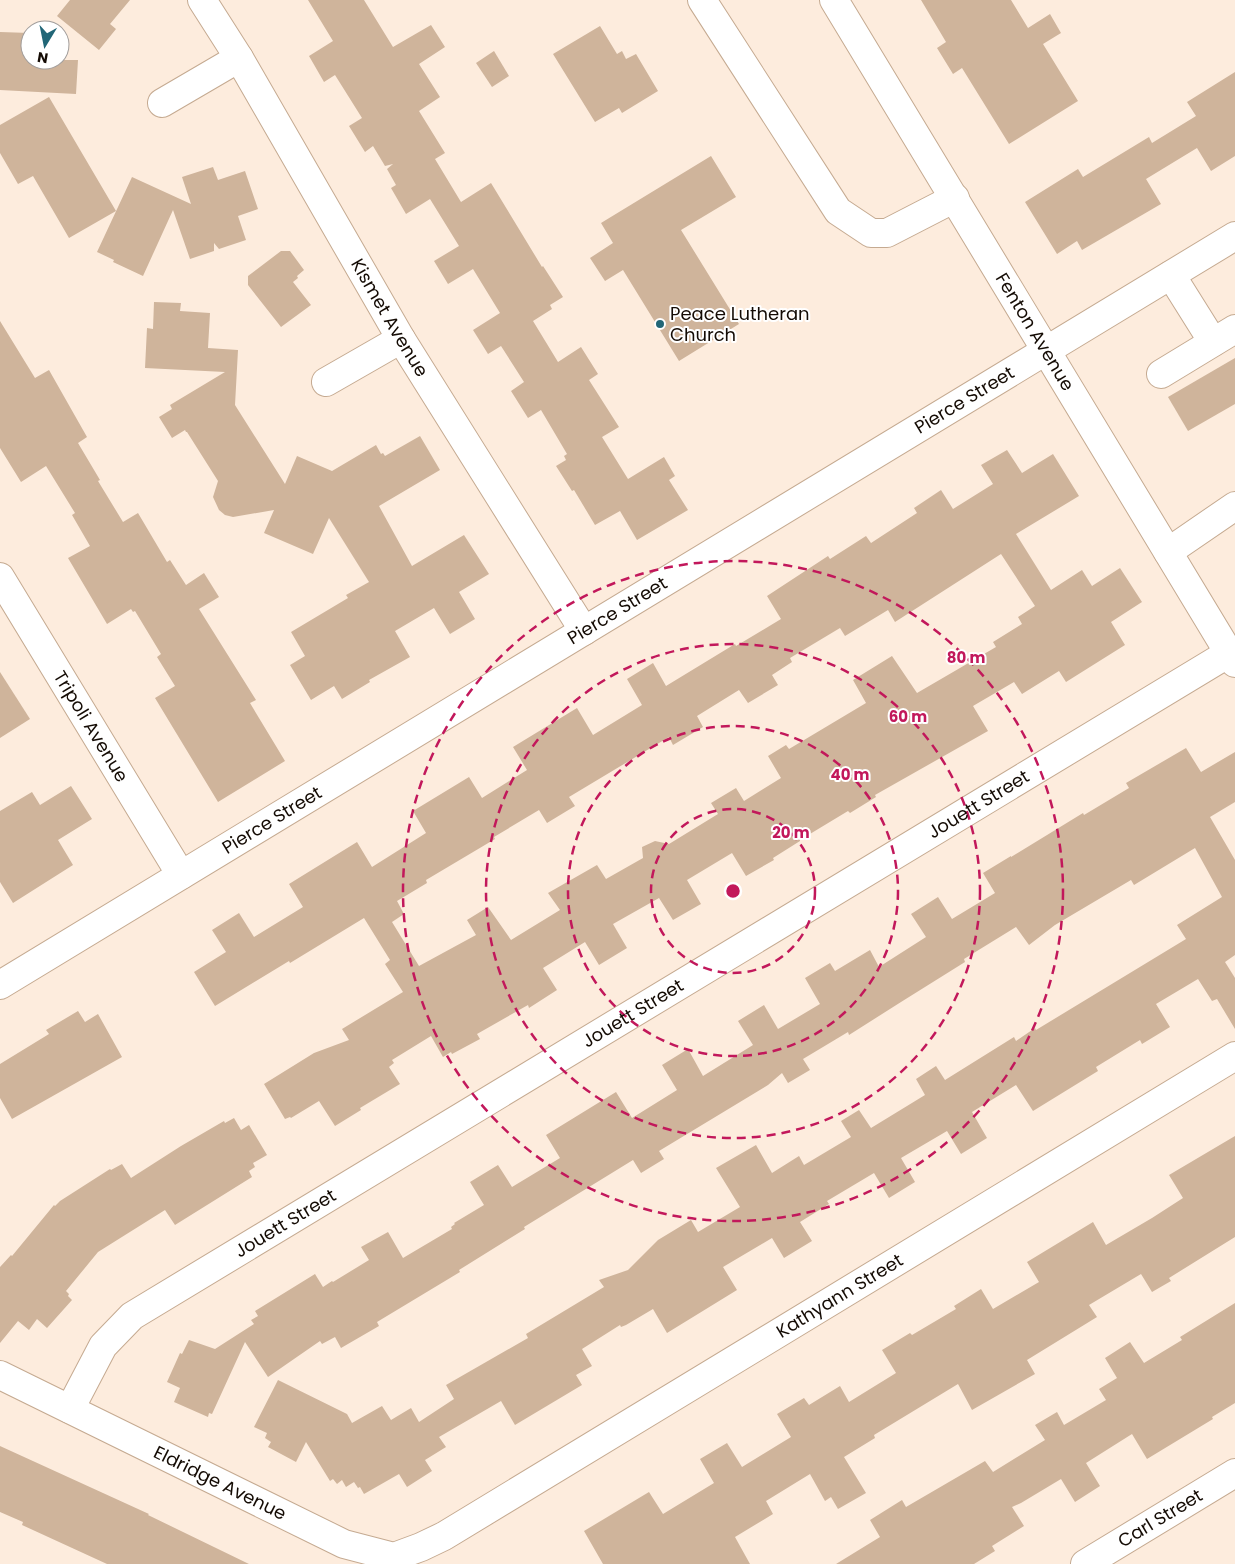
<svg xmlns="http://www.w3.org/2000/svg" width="1235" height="1564" font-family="Poppins,sans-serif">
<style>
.building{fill:#cfb49b;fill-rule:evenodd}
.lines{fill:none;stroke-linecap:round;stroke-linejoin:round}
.minor-casing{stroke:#c5aa91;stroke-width:30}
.minor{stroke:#fff;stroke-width:28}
.ring{fill:none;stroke:#c2185b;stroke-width:2.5;stroke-dasharray:9 6}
.poi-dot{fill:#216677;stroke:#fff;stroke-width:2}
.labels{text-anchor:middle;stroke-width:4;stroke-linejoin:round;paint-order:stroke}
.poi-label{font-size:18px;fill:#140b04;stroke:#fff;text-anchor:start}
.street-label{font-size:18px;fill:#140b04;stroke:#fff}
.centre{fill:#c2185b;stroke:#fff;stroke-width:2.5}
.ring-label{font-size:15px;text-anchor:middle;font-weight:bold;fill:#c2185b;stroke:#fff;stroke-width:4;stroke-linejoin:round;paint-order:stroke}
</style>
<rect width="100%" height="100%" fill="#fdecdd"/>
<g class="building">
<path d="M70 0H130L110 24 116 29 99 50 57 16Z"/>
<path d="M308 0H364L393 47 431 25 445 47 419 64 440 97 419 111 445 153 435 159 461 202 491 183 542 267 543 266 563 297 550 305 552 309 533 321 558 362 581 347 598 374 589 380 619 427 602 437 628 479 664 457 675 476 669 480 688 510 637 540 620 511 595 525 574 490 572 491 556 466 566 460 564 456 567 454 541 410 528 418 511 391 524 382 501 346 488 354 473 330 500 313 473 269 448 284 434 261 459 246 430 199 406 214 391 188 396 185 387 169 393 164 385 166 373 146 365 152 349 126 362 118 335 75 324 82 309 56 333 41Z"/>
<path d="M921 0H1011L1028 28 1050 14 1061 33 1043 44 1078 101 1009 144 962 68 953 74 937 48 946 42Z"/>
<path d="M600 26 617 54 622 51 626 59 636 54 658 91 622 113 619 108 595 122 553 54Z"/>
<path d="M0 32 30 33V60H78L76 94 0 90Z"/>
<path d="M494 51 509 76 492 87 476 63Z"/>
<path d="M1235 72V156L1211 171 1197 148 1146 179 1161 204 1082 250 1077 241 1057 254 1025 202 1078 169 1083 177 1149 137 1152 143 1196 116 1187 102Z"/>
<path d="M49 97 116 211 69 238 33 176 18 184 0 153V125Z"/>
<path d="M711 156 736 197 681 230 739 324 679 361 623 270 605 281 590 258 613 243 601 223Z"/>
<path d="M213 167 218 180 245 171 258 209 238 216 246 240 219 249 214 243V251L190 259 173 210 143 276 113 262 114 260 97 252 132 177 191 204 182 177Z"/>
<path d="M281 251H290L304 270 297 276 298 278 293 282 311 305 281 327 248 285V276Z"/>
<path d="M154 302 181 303 180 311 210 313 208 348 238 350 235 405 285 484 297 456 332 471 376 445 381 454 383 453 385 456 420 436 440 470 379 506 412 566 464 535 489 574 459 592 475 619 450 634 434 608 395 631 410 657 369 680 370 682 342 699 334 686 311 700 290 665 305 656 291 632 348 598 346 595 369 582 329 518 313 554 264 533 274 510 233 517 225 515 219 510 213 497 218 481 187 432H186L185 430 172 438 159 417 172 409 170 405 225 372 145 368 147 328 153 329Z"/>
<path d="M0 321 35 378 49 370 87 437 78 443 100 480 98 481 123 522 138 513 167 562 170 560 186 585 204 573 219 597 199 609 256 700 250 703 285 761 218 802 155 698 175 686 157 657 161 654 135 611 133 612 131 609 107 624 68 558 90 546 72 515 75 513 46 466 21 482 0 448Z"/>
<path d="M1235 358V404L1188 431 1168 397Z"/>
<path d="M1007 450 1022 473 1053 454 1079 496 1016 534 1051 590 1082 570 1092 586 1120 568 1142 602 1111 622 1125 645 1066 682 1059 671 1022 694 1014 682 973 706 988 731 875 795 876 797 850 813 848 811 800 840V841L773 858 774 860 746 876 732 853 687 880 701 904 673 920 659 898 613 924 627 948 599 965 585 942 543 968 557 990 529 1008 528 1005 477 1034 480 1039 452 1054 451 1052 443 1057 431 1036 392 1060 394 1063 389 1067 400 1084 360 1108 361 1110 335 1126 319 1101 291 1118 290 1117 285 1119 264 1084 314 1053 349 1040 342 1029 403 992 385 964 390 960 364 918 290 963 289 961 215 1006 194 972 226 952 212 930 239 913 254 937 303 907 289 884 357 842 372 867 426 833 413 811 469 777 482 798 527 770 513 747 577 708 593 735 642 705 627 679 653 663 666 686 735 644 736 646 781 619 767 596 828 556 830 559 866 536 871 543 917 513 914 508 941 490 953 509 993 484 981 465ZM1001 554 1035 606 1018 617 1022 624 993 642 996 647 917 693 892 656 853 680 866 703 789 749 786 745 768 756 781 778 744 801 736 788 711 803 718 814 669 844 655 841 642 847 643 858 606 879 597 865 548 893 560 910 511 940 488 907 467 920 476 935 419 966 392 922 404 914 397 901 427 883 426 880 495 839 494 837 539 810 547 823 575 806 569 797 669 737 673 745 703 727 697 716 739 690 748 703 778 685 772 675 792 662 790 658 840 628 845 636 888 610 895 622Z"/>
<path d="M0 672 30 719 0 738Z"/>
<path d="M1186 748 1201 772 1235 752V802L1210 817 1235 860V955L1225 962 1235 978V1029L1217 999 1212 1001 1198 979 1156 1004 1170 1027 1142 1044 1140 1040 1096 1067 1098 1071 1033 1111 1016 1085 972 1112 987 1138 961 1154 947 1131 901 1158 915 1182 889 1198 874 1173 827 1201 829 1204 800 1222 812 1241 784 1258 772 1238 723 1267 737 1290 667 1333 653 1309 626 1325 621 1327 620 1325 582 1349 592 1366 576 1375 582 1385 515 1425 501 1401 439 1437 446 1447 425 1460 432 1471 407 1487 399 1474 364 1494 360 1487 358 1488 354 1482 346 1487 342 1480 337 1484 333 1479 330 1481 306 1442 296 1462 268 1447 271 1442 265 1438 267 1433 254 1427 278 1380 347 1414 352 1423 382 1406 391 1420 411 1408 419 1422 454 1399 446 1385 528 1338 526 1334 604 1287 599 1280 628 1270 658 1240 691 1220 698 1232 740 1207 716 1168 756 1145 772 1173 799 1156 804 1165 851 1137 841 1121 859 1110 871 1128 925 1095 916 1079 936 1066 945 1080 1014 1037 1016 1041 1035 1028 1036 1030 1186 939 1177 925 1222 897 1195 848 1134 885 1131 880 1055 925 1029 945 1016 927 964 959 965 962 901 1002 849 1035 848 1032 803 1059 810 1070 788 1083 782 1073 768 1085 659 1151 664 1159 641 1173 633 1160 524 1227 525 1229 459 1270 460 1272 377 1322 379 1326 341 1348 335 1337 322 1344 320 1341 268 1377 245 1342 212 1414 209 1413 208 1417 174 1402 180 1388 167 1382 180 1353 182 1354 189 1340 215 1349 254 1324 251 1320 258 1316 255 1311 315 1274 323 1287 332 1281 333 1282 369 1260 361 1247 388 1232 403 1258 452 1229 451 1227 455 1224 454 1223 484 1205 470 1182 498 1165 512 1187 560 1158 546 1135 616 1092 632 1118 677 1090 662 1065 688 1049 703 1076 753 1045 738 1021 764 1005 778 1029 820 1004 805 978 830 963 835 971 870 950 879 967 926 937 911 914 938 897 952 919 995 893 983 873 1011 856V857L1083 813 1084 815 1129 788 1126 783Z"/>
<path d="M71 786 92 819 58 840 73 865 13 903 0 882V811L32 792 40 805Z"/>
<path d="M78 1011 85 1022 98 1014 122 1057 12 1119 0 1098V1064L49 1034 46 1030Z"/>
<path d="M234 1118 241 1130 249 1125 267 1155 253 1163 255 1167 249 1171 252 1177 175 1225 165 1210 98 1252 66 1291 69 1294 68 1296 72 1300 47 1328 37 1319 29 1330 18 1321 0 1343V1267L11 1255 12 1256 54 1205 55 1206 60 1201 110 1169 111 1170 122 1164 131 1178 181 1146 224 1121 225 1123Z"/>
<path d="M1235 1136V1237L1169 1278 1171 1281 1152 1292 1141 1274 1089 1305 1097 1317 1027 1360 1035 1374 972 1410 958 1384 874 1435 875 1438 844 1457 866 1493 838 1509 831 1497 825 1501 810 1474 766 1501 773 1514 735 1537 750 1564H603L584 1531 649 1492 663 1514 714 1483 700 1459 727 1443 742 1467 791 1437 777 1414 804 1398 809 1405 840 1386 849 1402 896 1373 882 1350 910 1333 912 1335 956 1309 954 1306 981 1289 993 1309 1039 1282 1027 1262 1093 1222 1106 1245 1152 1218 1183 1198 1169 1175Z"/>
<path d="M1235 1303V1403L1212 1417 1213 1419 1147 1459 1132 1434 1086 1463 1100 1486 1075 1502 1061 1479 1021 1503 1012 1507 1024 1526 992 1546 995 1551 974 1564H836L880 1537 870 1520 902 1500 906 1507 985 1461 993 1472 1045 1440 1035 1425 1057 1412 1064 1425 1106 1400 1099 1389 1117 1378 1105 1358 1130 1342 1144 1363 1182 1340 1180 1337Z"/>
<path d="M0 1446 149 1514 148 1515 249 1564H107L22 1525 23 1522 0 1512Z"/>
</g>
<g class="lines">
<g class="minor-casing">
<g id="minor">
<path id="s1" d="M202 0 239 58 401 339 584 631"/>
<path d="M702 0 838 211 871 233H887L955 198"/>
<path id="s2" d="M834 0 1235 663"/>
<path d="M162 103 239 58"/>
<path d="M1171 275 1213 342"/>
<path d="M1161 374 1235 329"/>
<path d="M326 382 401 339"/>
<path d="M1168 552 1235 506"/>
<path id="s3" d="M0 577 181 875"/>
<path id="s4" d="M0 985 1235 236"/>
<path id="s5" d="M0 1375 344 1544 394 1557 421 1547 444 1536 1235 1056"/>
<path id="s6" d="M70 1409 103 1346 132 1316 1229 653"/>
<path id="s7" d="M1085 1564 1235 1473"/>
</g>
</g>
<use href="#minor" class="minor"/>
</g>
<g class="ring">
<circle cx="733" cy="891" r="82"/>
<circle cx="733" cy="891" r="165"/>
<circle cx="733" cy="891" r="247"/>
<circle cx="733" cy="891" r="330"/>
</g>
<circle class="poi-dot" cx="660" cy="324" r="5"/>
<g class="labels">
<g class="poi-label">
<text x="670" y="320">Peace Lutheran<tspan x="670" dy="21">Church</tspan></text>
</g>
<g class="street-label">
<text dy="6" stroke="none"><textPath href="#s1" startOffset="369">Kismet Avenue</textPath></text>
<text dy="6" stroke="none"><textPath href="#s2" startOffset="388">Fenton Avenue</textPath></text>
<text dy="6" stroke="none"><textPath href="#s4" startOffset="1128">Pierce Street</textPath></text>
<text dy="6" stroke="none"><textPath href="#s4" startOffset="722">Pierce Street</textPath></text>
<text dy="6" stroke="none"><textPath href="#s3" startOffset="175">Tripoli Avenue</textPath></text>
<text dy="6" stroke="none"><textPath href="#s6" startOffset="1102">Jouett Street</textPath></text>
<text dy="6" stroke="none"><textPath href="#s4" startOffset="318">Pierce Street</textPath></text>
<text dy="6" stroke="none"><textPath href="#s6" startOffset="698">Jouett Street</textPath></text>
<text dy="6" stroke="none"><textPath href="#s6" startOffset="292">Jouett Street</textPath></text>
<text dy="6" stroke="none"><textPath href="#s5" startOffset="952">Kathyann Street</textPath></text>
<text dy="6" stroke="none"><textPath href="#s5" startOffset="245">Eldridge Avenue</textPath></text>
<text dy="6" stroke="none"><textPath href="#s7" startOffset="88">Carl Street</textPath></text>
</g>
</g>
<circle cx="733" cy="891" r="8" class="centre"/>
<g class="ring-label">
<text x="966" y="663">80 m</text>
<text x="908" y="722">60 m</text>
<text x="850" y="780">40 m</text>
<text x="791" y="838">20 m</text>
</g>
<g transform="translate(45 45) rotate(190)"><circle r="24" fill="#ffffff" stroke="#a19d9b"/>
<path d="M0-4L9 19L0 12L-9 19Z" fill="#216677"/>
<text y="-8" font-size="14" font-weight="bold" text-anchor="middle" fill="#140b04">N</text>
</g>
</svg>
